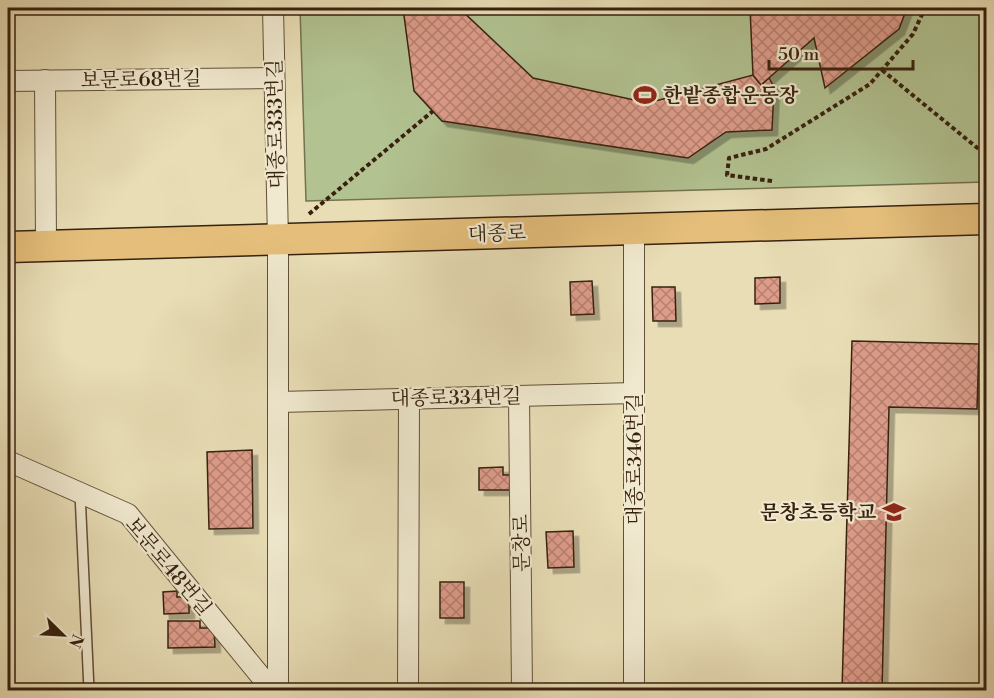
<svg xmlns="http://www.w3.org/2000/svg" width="994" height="698" font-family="'Libre Bodoni','Noto Serif KR',serif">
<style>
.pitch{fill:#b2c291;stroke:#747250;stroke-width:1.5}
.building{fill:url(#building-cross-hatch);stroke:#37210f;stroke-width:1.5;filter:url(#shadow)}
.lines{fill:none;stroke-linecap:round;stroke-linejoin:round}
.service-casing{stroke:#635038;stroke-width:12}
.minor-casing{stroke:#635038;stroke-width:22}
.primary-casing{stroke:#37210f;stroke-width:33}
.path{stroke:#37210f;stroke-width:4;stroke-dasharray:4.5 3;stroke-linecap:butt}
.service{stroke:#f0e9cf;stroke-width:9}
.minor{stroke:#f0e9cf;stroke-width:20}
.primary{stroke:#e4be7a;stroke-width:30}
.labels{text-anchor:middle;stroke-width:4.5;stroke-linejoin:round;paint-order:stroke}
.street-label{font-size:20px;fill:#37210f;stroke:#f0e9cf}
.poi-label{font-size:20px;font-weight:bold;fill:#37210f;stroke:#f0e9cf;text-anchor:start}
</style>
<defs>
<pattern id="building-cross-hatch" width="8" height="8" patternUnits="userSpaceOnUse" patternTransform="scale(1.5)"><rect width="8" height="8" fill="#de9c8a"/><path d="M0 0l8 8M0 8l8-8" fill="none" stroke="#b57f6f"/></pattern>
<filter id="shadow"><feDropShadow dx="5.5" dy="5.5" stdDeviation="0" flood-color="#0004"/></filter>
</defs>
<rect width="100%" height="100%" fill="#e8ddb5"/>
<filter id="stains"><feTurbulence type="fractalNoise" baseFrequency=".00333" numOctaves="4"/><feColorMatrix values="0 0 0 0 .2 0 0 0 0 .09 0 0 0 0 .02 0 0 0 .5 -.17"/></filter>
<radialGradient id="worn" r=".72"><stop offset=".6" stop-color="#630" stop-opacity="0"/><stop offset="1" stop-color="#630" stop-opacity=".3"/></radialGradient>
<path class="pitch" d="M300 8H986V182L306 201Z"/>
<g class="building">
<path d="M403 8H459L533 78 648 103 753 75 761 85 769 78 774 87 772 130 726 132 688 158 442 121 414 91Z"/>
<path d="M750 8H907L899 29 825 88 814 38 761 85 753 75Z"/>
<path d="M780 277V303L755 304V278Z"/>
<path d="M592 281 594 314 571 315 570 282Z"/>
<path d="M652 287H675L676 321H653Z"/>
<path d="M852 341 979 344 977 409 889 407 882 690H842Z"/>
<path d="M252 450 253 528 209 529 207 452Z"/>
<path d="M503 467V475H514V490H479V468Z"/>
<path d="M573 531 574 567 548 568 546 532Z"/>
<rect x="440" y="582" width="24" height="36"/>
<path d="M177 591V597H189V613L164 614 163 592Z"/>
<path d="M168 621H200V628H214L215 647 168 648Z"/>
</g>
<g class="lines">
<g class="service-casing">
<path id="service" d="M80 493 89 690"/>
</g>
<g class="minor-casing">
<g id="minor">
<path d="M273 8 278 240V690"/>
<path d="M45 80 46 246"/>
<path d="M8 81 274 78"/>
<path d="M634 228V690"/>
<path d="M519 396 522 690"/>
<path d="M279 402 634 393"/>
<path d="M8 461 128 514 272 690"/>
<path d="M408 690 409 399"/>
</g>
</g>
<g class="primary-casing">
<path id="primary" d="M8 247 986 219"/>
</g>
<g class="path">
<path d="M882 70 986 155"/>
<path d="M772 181 727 175 729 158 766 149 870 84 913 34 925 8"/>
<path d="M309 214 433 111"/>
</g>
<use href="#service" class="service"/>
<use href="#minor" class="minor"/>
<use href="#primary" class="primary"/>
</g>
<defs>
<g id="stadium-bare" transform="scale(1.8)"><path d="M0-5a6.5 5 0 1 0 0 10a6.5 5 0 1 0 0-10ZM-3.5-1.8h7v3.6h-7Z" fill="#8f2418" stroke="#f0e9cf" stroke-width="2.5" paint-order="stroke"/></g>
<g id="school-bare" transform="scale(1.8)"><path d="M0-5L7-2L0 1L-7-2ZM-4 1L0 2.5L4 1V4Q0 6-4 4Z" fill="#8f2418" stroke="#f0e9cf" stroke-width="2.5" paint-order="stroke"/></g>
</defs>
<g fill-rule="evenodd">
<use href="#stadium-bare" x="645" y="95"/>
<use href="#school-bare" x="894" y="512"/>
</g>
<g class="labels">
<g class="street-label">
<text transform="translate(141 79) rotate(-1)" y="7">보문로68번길</text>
<text transform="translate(275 124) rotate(-91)" y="7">대종로333번길</text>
<text transform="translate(497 233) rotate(-2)" y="7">대종로</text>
<text transform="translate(456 397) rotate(-1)" y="7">대종로334번길</text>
<text transform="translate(634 459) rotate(-90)" y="7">대종로346번길</text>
<text transform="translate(521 543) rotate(-91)" y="7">문창로</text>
<text transform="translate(169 566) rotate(50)" y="7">보문로48번길</text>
</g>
<g class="poi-label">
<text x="663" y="102">한밭종합운동장</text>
<text x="876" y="519" text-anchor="end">문창초등학교</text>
</g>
</g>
<rect width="994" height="698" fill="none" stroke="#e8ddb5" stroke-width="30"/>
<rect x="9" y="9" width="976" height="680" fill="none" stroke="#37210f" stroke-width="3"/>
<rect x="15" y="15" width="964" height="668" fill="none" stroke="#37210f" stroke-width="1.5"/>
<g transform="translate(63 635) rotate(114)" stroke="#f0e9cf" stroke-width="4.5" paint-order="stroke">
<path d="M0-4.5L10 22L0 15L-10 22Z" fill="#37210f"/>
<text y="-9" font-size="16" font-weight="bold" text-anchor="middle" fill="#37210f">N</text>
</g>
<path d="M769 60v9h144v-9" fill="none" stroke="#37210f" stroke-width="3"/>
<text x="778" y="60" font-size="18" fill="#37210f" stroke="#f0e9cf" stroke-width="4.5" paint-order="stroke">50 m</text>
<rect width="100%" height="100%" filter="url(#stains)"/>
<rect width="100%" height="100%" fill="url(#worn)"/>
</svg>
